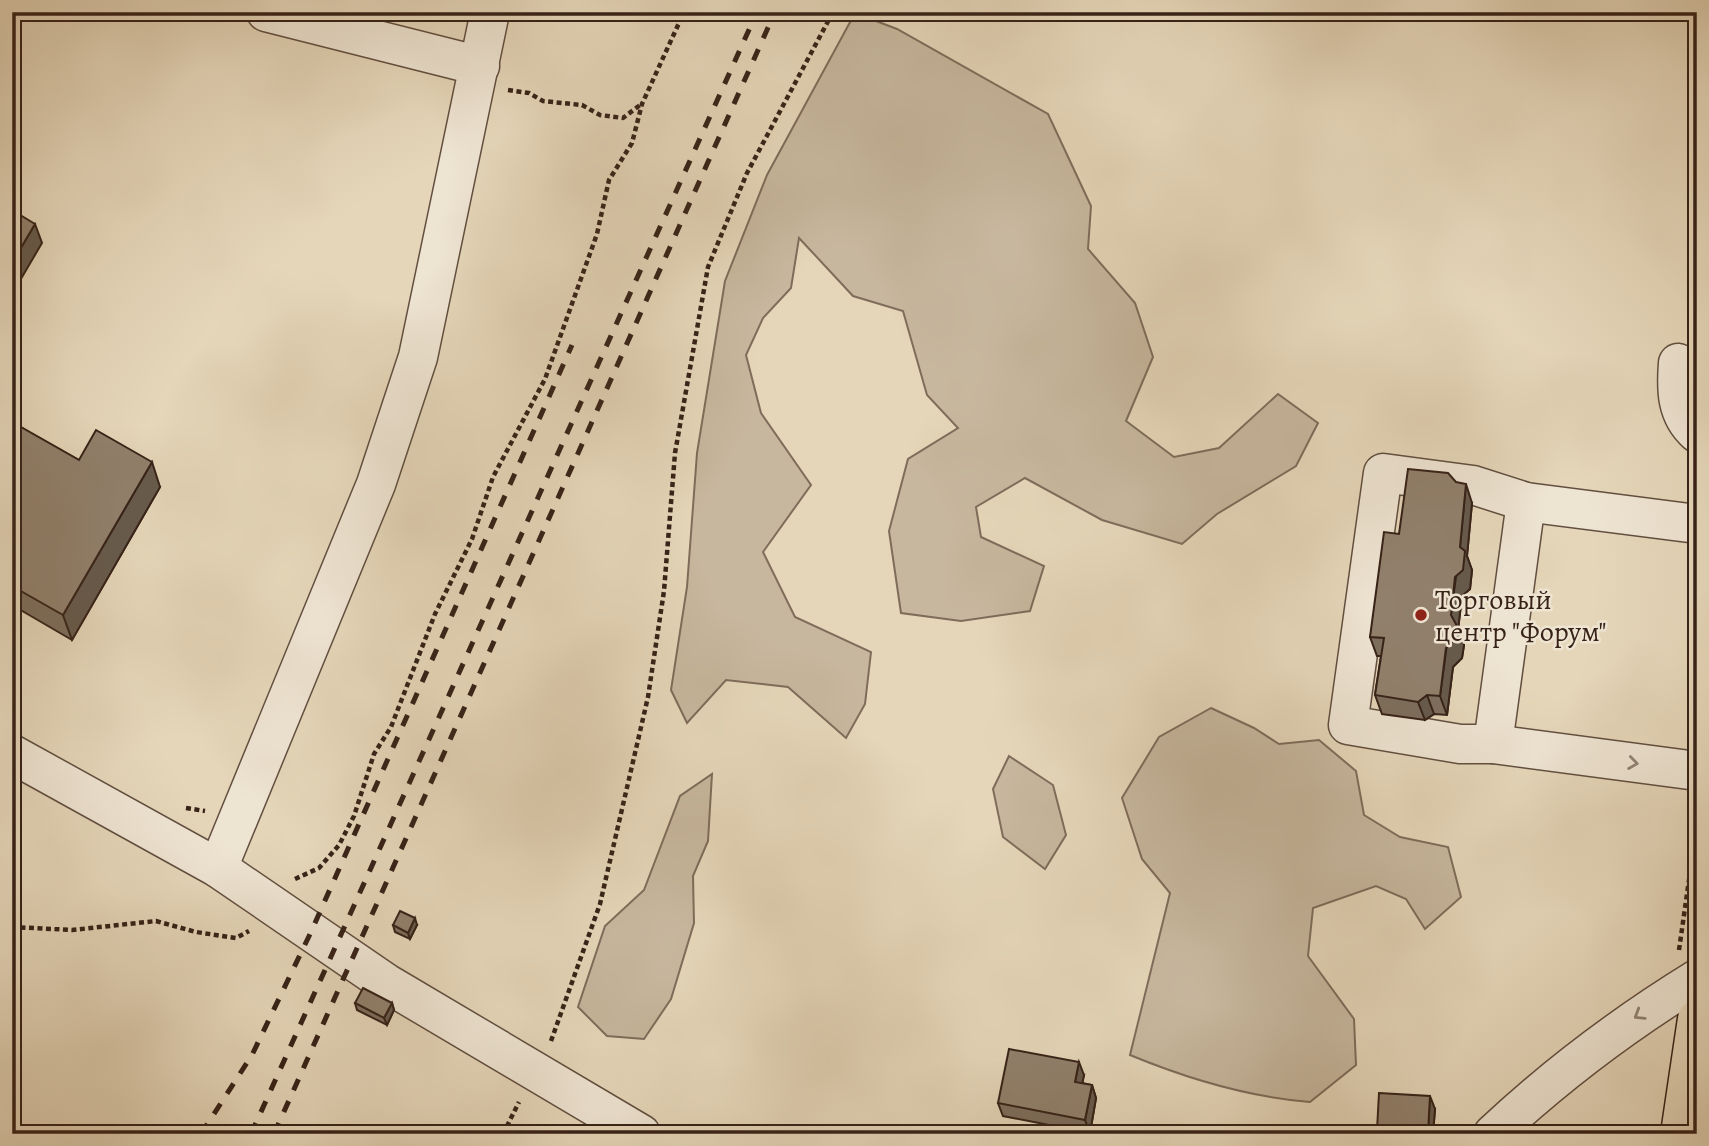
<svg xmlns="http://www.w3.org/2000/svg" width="1709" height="1146" font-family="Alegreya,serif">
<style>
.green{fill:#c7b79e;stroke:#7f6c5b;stroke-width:2}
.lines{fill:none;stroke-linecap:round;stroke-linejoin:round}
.minor-casing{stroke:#624f40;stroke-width:41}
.major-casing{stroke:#372218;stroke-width:41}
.path{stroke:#372218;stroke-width:4.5;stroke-dasharray:5 3.5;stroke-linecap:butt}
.minor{stroke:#eee4d2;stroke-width:38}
.major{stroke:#e5d6b9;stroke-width:38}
.rail{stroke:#372218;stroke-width:5;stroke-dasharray:12 12;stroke-linecap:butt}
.wall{fill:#7d6e5d;stroke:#372218;stroke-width:2}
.shaded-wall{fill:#665a4c;stroke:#372218;stroke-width:2}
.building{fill:#91806c;stroke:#372218;stroke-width:2}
.oneway{stroke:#928375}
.poi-dot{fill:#8f2418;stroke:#eee4d2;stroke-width:2.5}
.labels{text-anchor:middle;stroke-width:5;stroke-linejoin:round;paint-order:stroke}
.poi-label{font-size:28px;fill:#372218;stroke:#eee4d2;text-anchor:start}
</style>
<rect width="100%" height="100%" fill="#e5d6b9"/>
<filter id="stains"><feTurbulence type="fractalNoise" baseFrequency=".00286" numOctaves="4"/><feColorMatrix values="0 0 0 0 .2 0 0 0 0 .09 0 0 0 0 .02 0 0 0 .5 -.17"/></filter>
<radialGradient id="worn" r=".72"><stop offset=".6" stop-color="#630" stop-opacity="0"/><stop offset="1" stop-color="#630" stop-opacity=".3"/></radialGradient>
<g class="green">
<path d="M855 13 897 29 1048 114 1091 206 1088 249 1135 303 1153 357 1126 421 1174 457 1219 448 1278 394 1318 423 1296 466 1217 514 1182 544 1102 520 1025 478 976 507 981 537 1044 566 1030 611 961 621 901 613 889 531 908 459 958 428 927 395 903 311 853 296 799 238 791 288 763 318 746 355 761 413 811 485 763 552 795 617 871 652 865 704 846 738 788 687 726 680 687 723 671 690 687 587 697 453 725 281 767 175Z"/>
<path d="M1211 708 1254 728 1279 744 1319 740 1356 771 1364 815 1400 837 1448 847 1461 897 1425 929 1406 899 1376 886 1313 908 1308 956 1354 1019 1356 1065 1310 1102C1248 1097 1188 1079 1130 1055L1170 893 1142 859 1122 798 1159 737Z"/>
<path d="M1009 756 1053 785 1066 835 1045 869 1003 837 993 789Z"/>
<path d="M712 774 708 841 693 876 694 923 671 999 644 1039 607 1036 578 1007 605 926 644 890 680 796Z"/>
</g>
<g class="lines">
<g class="minor-casing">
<g id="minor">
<path d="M266 12 480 66"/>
<path d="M1678 363C1676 390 1676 414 1697 433"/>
<path d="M1697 524 1526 502 1473 485 1383 473 1348 725 1460 744H1493L1697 771"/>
<path d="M1493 744 1526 502"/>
<path d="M12 754 218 868 386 983 641 1134"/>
<path d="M218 868 376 484 418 357 490 12"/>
<path d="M1493 1134C1556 1075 1624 1024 1697 979"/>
</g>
</g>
<g class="major-casing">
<path id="major" d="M1680 1134 1697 1019"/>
</g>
<g class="path">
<path d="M508 90 529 93 543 101 582 105 600 115 623 118 640 105"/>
<path d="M186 808 205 811"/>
<path d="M295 879 319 868 339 845 354 816 374 754 391 727 435 614 472 539 493 477 545 379 597 234 609 180 632 143 642 104 684 12"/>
<path d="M12 927 72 930 156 921 196 932 236 938 249 931"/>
<path d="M1679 950 1697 824"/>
<path d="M551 1041 600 904 648 697 664 591 675 453 708 267 747 173 833 12"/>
<path d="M503 1134 519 1102"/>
</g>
<use href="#minor" class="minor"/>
<use href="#major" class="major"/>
<g class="rail">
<path d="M201 1134 252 1055 311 932 572 345"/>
<path d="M251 1134 757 12"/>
<path d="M274 1134 775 12"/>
</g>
</g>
<g class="wall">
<path d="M1697 78V132H1695L1690 119Z"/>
<path d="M12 422 79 460 160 487 72 640 12 605Z"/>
<path d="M1472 503 1467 556 1472 570 1470 589 1462 596 1458 630 1464 645 1462 658 1453 667 1447 715 1434 714 1425 720 1382 714 1375 695 1381 656H1377L1370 637 1399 534Z"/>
<path d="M393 925H417L410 939 395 932Z"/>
<path d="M355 1003H392L394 1010 387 1025 357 1010Z"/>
<path d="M1084 1075 1082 1083 1092 1085 1096 1098 1090 1133 1003 1116 998 1103Z"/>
<path d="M1435 1109 1433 1134H1378L1377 1130Z"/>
</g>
<g class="shaded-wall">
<path d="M35 224 42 243 12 294V263Z"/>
<path d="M152 462 160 487 72 640 63 615Z"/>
<path d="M1466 484 1472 503 1467 556 1472 570 1470 589 1462 596 1458 630 1464 645 1462 658 1453 667 1447 715 1440 696 1460 547Z"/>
<path d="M1427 695 1434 714 1425 720 1418 702Z"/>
<path d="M415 918 417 925 410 939 408 933Z"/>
<path d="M392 1003 394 1010 387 1025 384 1018Z"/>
<path d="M1079 1062 1084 1075 1080 1095 1075 1082Z"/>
<path d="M1092 1085 1096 1098 1090 1133 1085 1120Z"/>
<path d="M1430 1096 1435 1109 1433 1134H1428V1133Z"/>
</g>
<g class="building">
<path d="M1696 78H1697V120L1690 119Z"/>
<path d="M12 210 35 224 12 263Z"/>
<path d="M12 422 79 460 96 430 152 462 63 615 12 586Z"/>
<path d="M1408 469 1448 473 1456 482 1466 484 1460 547 1465 551 1463 570 1455 577 1451 615 1457 626 1455 639 1446 648 1440 696 1427 695 1418 702 1375 695 1384 638 1370 637 1384 532 1399 534Z"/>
<path d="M400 911 415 918 408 933 393 925Z"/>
<path d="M363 988 392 1003 384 1018 355 1003Z"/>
<path d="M1009 1049 1079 1062 1075 1082 1092 1085 1085 1120 998 1103Z"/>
<path d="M1379 1093 1430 1096 1428 1133 1377 1130Z"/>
</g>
<defs><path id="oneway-chevron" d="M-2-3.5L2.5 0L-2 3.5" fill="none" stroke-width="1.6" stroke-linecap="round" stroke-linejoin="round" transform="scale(1.75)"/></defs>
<g class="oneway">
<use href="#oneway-chevron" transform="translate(1633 763) rotate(8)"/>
<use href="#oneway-chevron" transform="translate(1639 1015) rotate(148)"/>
</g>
<circle class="poi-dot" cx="1421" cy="615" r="7"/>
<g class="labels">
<g class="poi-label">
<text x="1435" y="609">Торговый<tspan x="1435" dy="32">центр "Форум"</tspan></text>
</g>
</g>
<rect width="1709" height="1146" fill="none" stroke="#e5d6b9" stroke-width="42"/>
<rect x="14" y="14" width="1681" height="1118" fill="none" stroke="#372218" stroke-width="3.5"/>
<rect x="21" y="21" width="1667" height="1104" fill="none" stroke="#372218" stroke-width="2"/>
<rect width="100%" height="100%" filter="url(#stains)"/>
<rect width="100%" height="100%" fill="url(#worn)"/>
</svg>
